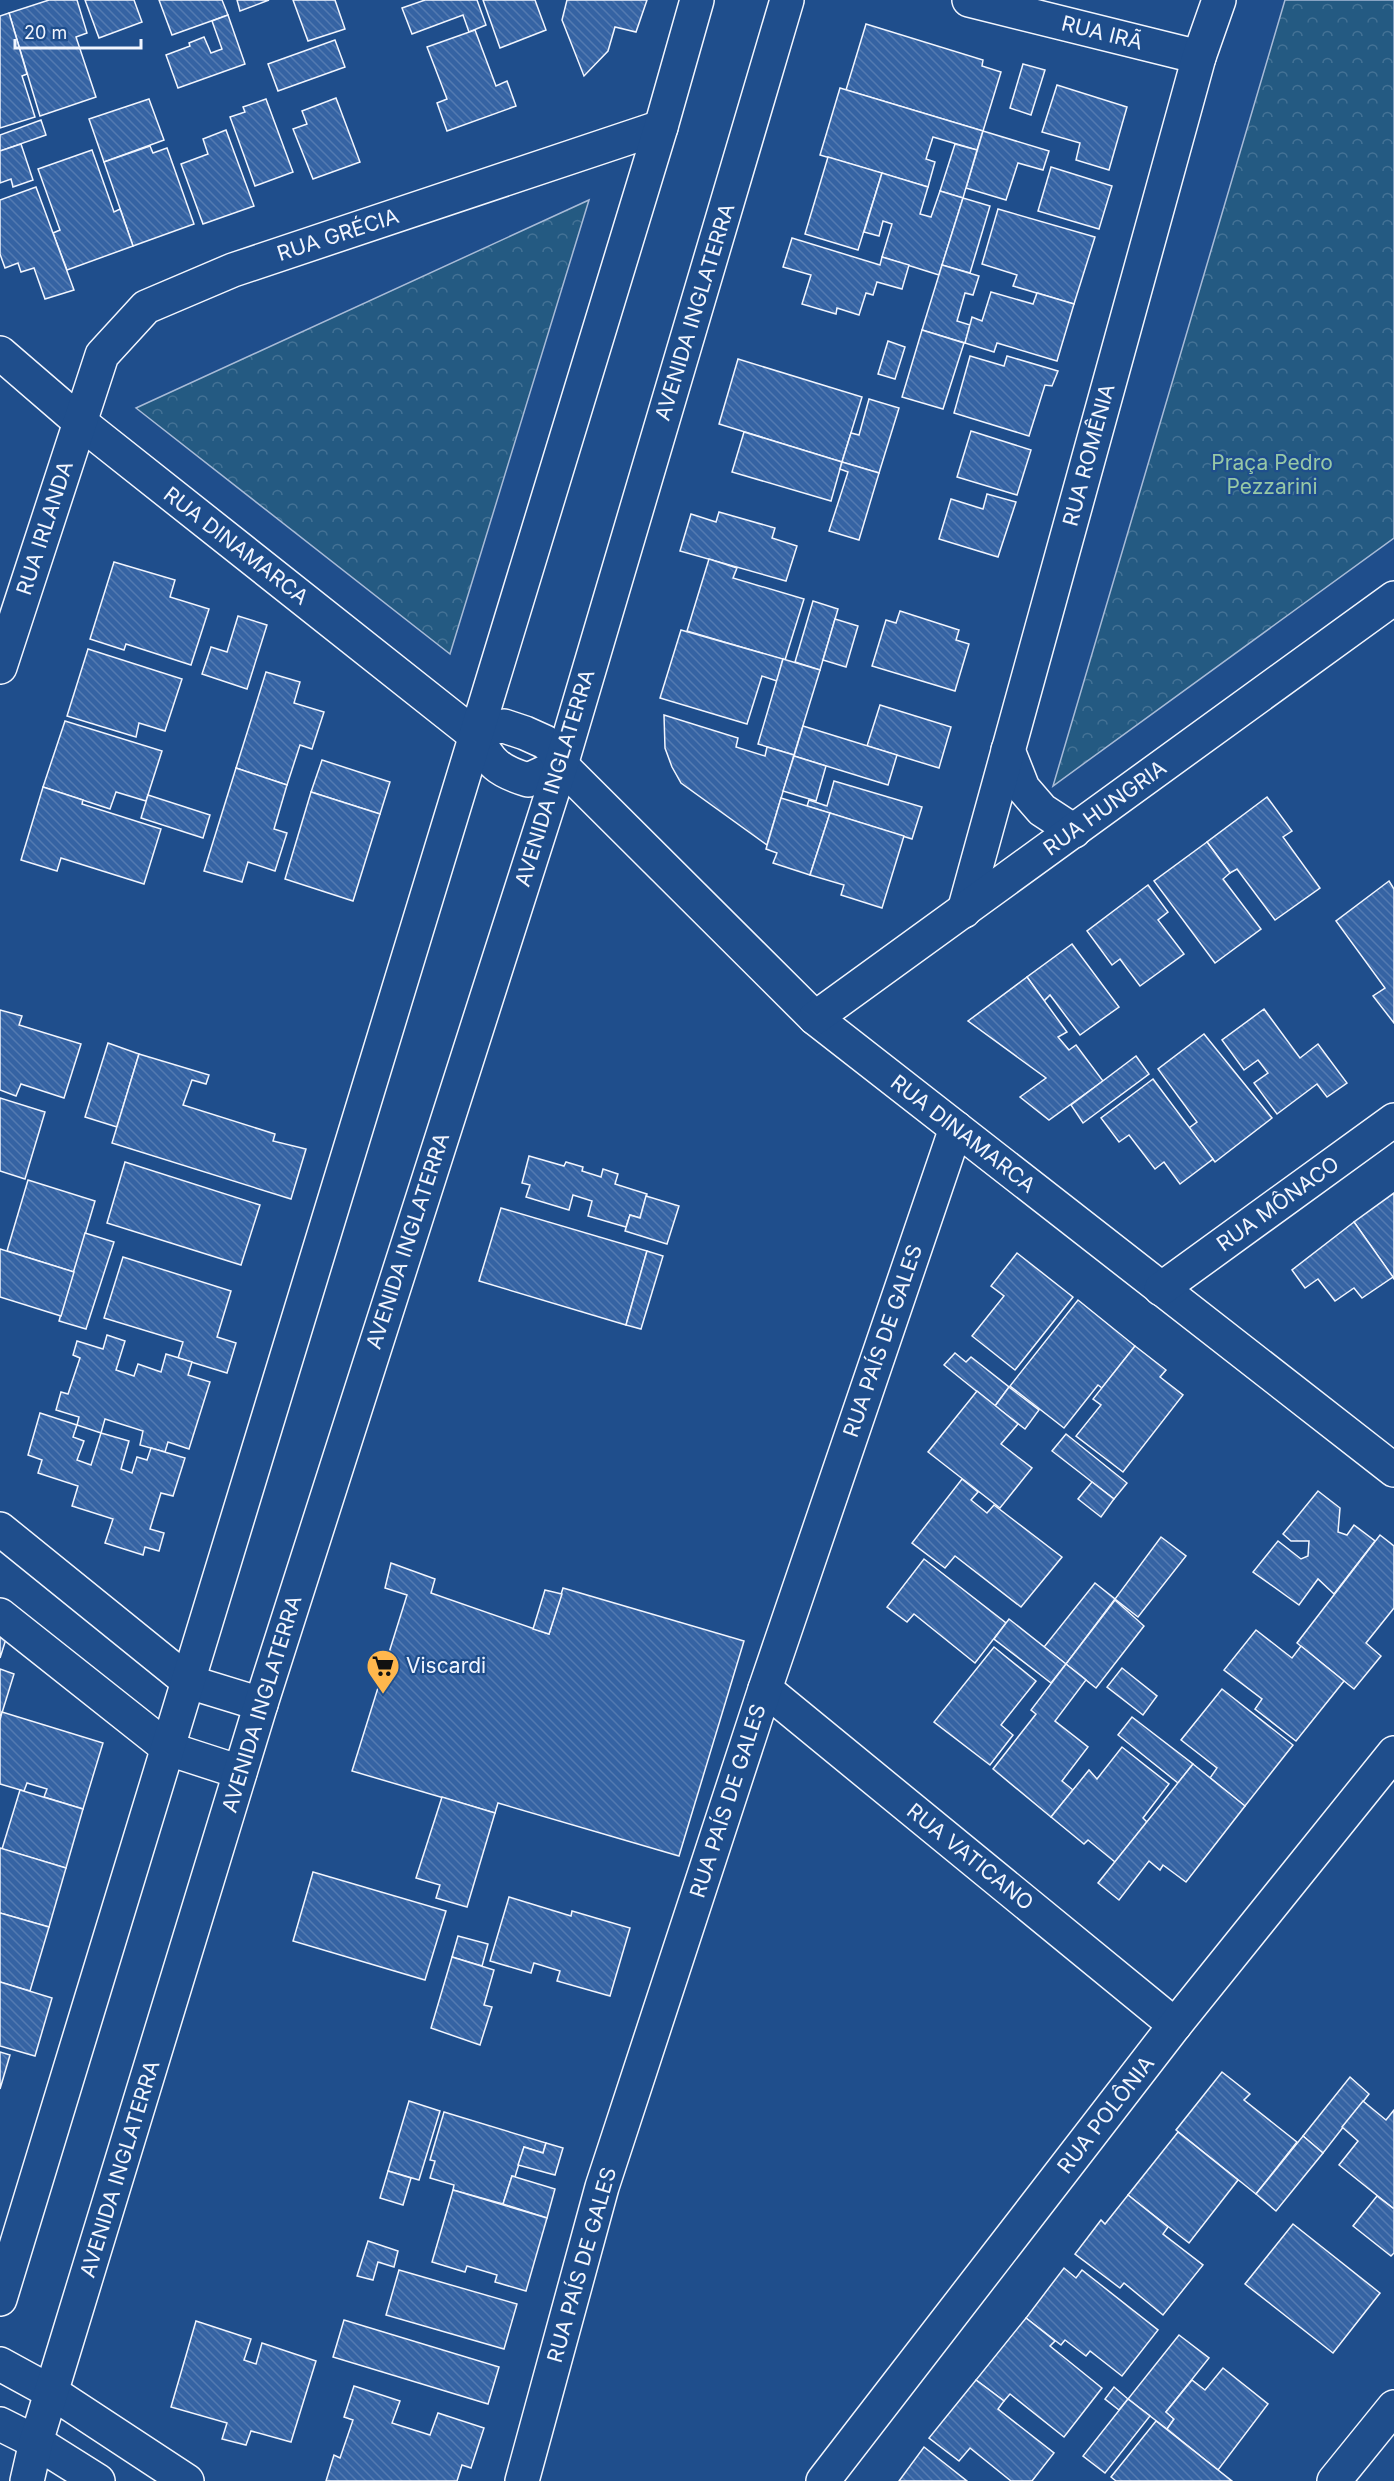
<svg xmlns="http://www.w3.org/2000/svg" width="1394" height="2481" font-family="Inter,sans-serif">
<style>
.park{fill:url(#park-crowns);stroke:#a8bbd7;stroke-width:1.5}
.building{fill:url(#building-back-hatch);stroke:#f2f6ff;stroke-width:1.5}
.lines{fill:none;stroke-linecap:round;stroke-linejoin:round}
.minor-casing{stroke:#f2f6ff;stroke-width:36}
.major-casing{stroke:#f2f6ff;stroke-width:36}
.minor{stroke:#1f4e8c;stroke-width:33}
.major{stroke:#1f4e8c;stroke-width:33}
.labels{text-anchor:middle;stroke-width:4.5;stroke-linejoin:round;paint-order:stroke}
.street-label{font-size:21px;fill:#f2f6ff;stroke:#1f4e8c}
.park-label{font-size:21px;fill:#97c8a6;stroke:#1f4e8c}
.poi-label{font-size:21px;fill:#f2f6ff;stroke:#1f4e8c;text-anchor:start}
</style>
<defs>
<pattern id="park-crowns" width="20" height="18" patternUnits="userSpaceOnUse" patternTransform="scale(1.5)"><rect width="20" height="18" fill="#245a82"/><path d="M2 6a3 3 0 1 1 6 0M12 15a3 3 0 1 1 6 0" fill="none" stroke="#447295"/></pattern>
<pattern id="building-back-hatch" width="6" height="6" patternUnits="userSpaceOnUse" patternTransform="scale(1.5)"><rect width="6" height="6" fill="#3563a3"/><path d="M-1 5l2 2M0 0l6 6M5-1l2 2" fill="none" stroke="#537ab1"/></pattern>
</defs>
<rect width="100%" height="100%" fill="#1f4e8c"/>
<g class="park">
<path d="M1285 0H1394V538L1053 786Z"/>
<path d="M589 200 450 654 136 408Z"/>
</g>
<g class="building">
<path d="M49 0H77L87 33 76 37 96 97 40 116 9 13Z"/>
<path d="M85 0H134L142 22 99 38Z"/>
<path d="M159 0H222L228 15 172 35Z"/>
<path d="M237 0H269L240 11Z"/>
<path d="M293 0H335L345 29 308 41Z"/>
<path d="M425 0H477L486 25 469 32 463 15 412 34 402 8Z"/>
<path d="M483 0H535L546 30 500 48Z"/>
<path d="M567 0H647L636 32 615 27 608 51 584 76 562 20Z"/>
<path d="M9 13 27 74 22 76 35 117 0 128V16Z"/>
<path d="M228 15 245 64 178 88 166 55 190 46 189 43 204 37 211 53 222 49 212 21Z"/>
<path d="M866 24 983 60 982 66 1001 72 983 131 846 90Z"/>
<path d="M475 30 496 86 507 81 516 106 447 131 437 103 447 99 427 47Z"/>
<path d="M335 40 345 67 278 91 268 64Z"/>
<path d="M1023 64 1045 70 1031 115 1010 108Z"/>
<path d="M1057 85 1127 107 1109 170 1076 160 1080 143 1042 132Z"/>
<path d="M840 88 983 131 977 150 933 137 926 159 935 162 928 187 820 155Z"/>
<path d="M336 98 360 162 313 179 293 129 307 124 302 111Z"/>
<path d="M149 99 164 140 104 162 89 119Z"/>
<path d="M266 99 293 172 255 186 230 117 245 112 243 107Z"/>
<path d="M41 120 46 135 0 151V135Z"/>
<path d="M226 130 254 206 203 224 181 164 208 154 203 139Z"/>
<path d="M983 131 1049 151 1043 170 1018 163 1006 200 966 188Z"/>
<path d="M21 144 33 180 13 187 11 179 0 183V151Z"/>
<path d="M955 144 977 150 963 198 940 191Z"/>
<path d="M150 146 153 153 167 148 194 224 133 246 104 162Z"/>
<path d="M92 150 114 212 120 209 133 246 67 270 53 233 60 230 38 169Z"/>
<path d="M828 157 882 173 858 250 805 234Z"/>
<path d="M1051 167 1112 186 1099 229 1038 211Z"/>
<path d="M882 173 928 187 920 214 931 217 940 191 963 198 939 275 882 257 892 224 883 221 879 236 864 232Z"/>
<path d="M36 187 74 290 45 299 34 268 21 272 18 263 5 268 0 254V200Z"/>
<path d="M963 198 990 206 970 273 942 265Z"/>
<path d="M998 209 1095 237 1074 304 1013 286 1017 275 982 264Z"/>
<path d="M792 238 880 265 882 257 909 265 902 289 877 282 873 295 866 293 859 315 837 308 836 314 802 304 811 275 783 267Z"/>
<path d="M942 265 979 276 973 295 965 293 957 321 970 325 965 343 922 330Z"/>
<path d="M991 292 1033 304 1037 293 1074 304 1057 361 997 343 994 352 965 343 972 317 982 321Z"/>
<path d="M922 330 964 343 943 409 902 397Z"/>
<path d="M888 341 905 347 895 379 878 374Z"/>
<path d="M970 356 1004 366 1007 356 1058 371 1052 386 1045 385 1029 436 954 413Z"/>
<path d="M738 359 862 397 842 462 719 424Z"/>
<path d="M869 399 899 408 879 473 842 462 851 433 859 435Z"/>
<path d="M971 431 1031 450 1017 495 957 477Z"/>
<path d="M744 432 842 462 831 501 732 472Z"/>
<path d="M842 462 879 473 859 540 829 531 848 472 840 469Z"/>
<path d="M987 494 1016 502 998 557 939 539 951 499 983 509Z"/>
<path d="M719 512 775 528 772 538 797 546 786 581 680 551 691 514 716 522Z"/>
<path d="M709 559 737 568 733 578 804 599 785 660 687 631Z"/>
<path d="M114 562 175 580 170 597 209 609 191 665 126 644 124 650 90 639Z"/>
<path d="M813 601 838 609 820 670 795 662Z"/>
<path d="M900 611 959 630 956 640 969 644 955 691 872 666 886 620 896 623Z"/>
<path d="M238 616 267 625 247 689 202 674 211 647 227 652Z"/>
<path d="M835 619 858 626 846 667 823 660Z"/>
<path d="M681 630 783 659 777 681 762 676 747 724 660 698Z"/>
<path d="M88 649 182 679 165 731 139 723 136 737 67 716Z"/>
<path d="M783 659 820 670 794 755 758 744Z"/>
<path d="M266 672 300 682 294 703 324 712 312 749 300 745 287 785 236 768Z"/>
<path d="M880 705 951 727 939 768 867 746Z"/>
<path d="M664 715 738 738 736 747 765 756 767 747 794 755 767 845 681 783 672 767 665 748Z"/>
<path d="M65 721 162 751 146 801 116 792 110 809 43 787Z"/>
<path d="M803 726 897 755 888 785 794 756Z"/>
<path d="M794 756 826 766 816 801 783 791Z"/>
<path d="M322 760 390 782 380 814 311 792Z"/>
<path d="M236 768 287 785 274 829 287 833 275 871 248 862 242 882 204 871Z"/>
<path d="M834 781 922 807 912 839 807 806 809 800 827 806Z"/>
<path d="M43 787 83 800 82 804 161 829 144 884 61 858 57 871 21 860Z"/>
<path d="M311 792 380 814 353 901 285 879Z"/>
<path d="M148 795 210 815 203 838 141 818Z"/>
<path d="M1267 797 1292 831 1283 837 1320 888 1275 920 1237 869 1230 873 1207 842Z"/>
<path d="M781 798 830 813 810 875 773 863 777 853 766 849Z"/>
<path d="M830 813 904 836 882 908 841 895 844 885 810 875Z"/>
<path d="M1207 842 1230 873 1223 879 1261 929 1215 963 1154 881Z"/>
<path d="M1389 881 1394 889V1023L1373 996 1385 988 1336 921Z"/>
<path d="M1148 885 1168 912 1158 920 1184 954 1140 986 1120 959 1112 965 1087 931Z"/>
<path d="M1072 944 1119 1007 1080 1035 1050 995 1044 1001 1027 977Z"/>
<path d="M1027 977 1067 1032 1058 1037 1069 1050 1076 1045 1103 1081 1049 1120 1020 1097 1046 1078 968 1021Z"/>
<path d="M1264 1009 1300 1058 1318 1044 1347 1083 1327 1097 1317 1084 1277 1114 1254 1083 1268 1073 1258 1060 1244 1070 1222 1040Z"/>
<path d="M0 1010 22 1016 19 1025 81 1044 64 1098 21 1084 16 1096 0 1090Z"/>
<path d="M1204 1034 1272 1118 1215 1162 1189 1128 1197 1122 1158 1069Z"/>
<path d="M108 1043 139 1054 117 1127 85 1117Z"/>
<path d="M139 1054 209 1075 206 1084 192 1080 183 1105 275 1134 273 1141 306 1149 291 1199 112 1143Z"/>
<path d="M1136 1056 1149 1074 1083 1123 1071 1105Z"/>
<path d="M1153 1079 1213 1159 1180 1184 1164 1162 1155 1169 1129 1135 1119 1142 1101 1118Z"/>
<path d="M0 1098 45 1112 25 1179 0 1171Z"/>
<path d="M529 1156 564 1166 566 1162 583 1167 582 1171 601 1177 603 1169 618 1174 615 1184 647 1194 640 1218 630 1215 626 1227 588 1216 592 1201 573 1195 569 1210 526 1197 530 1185 522 1183Z"/>
<path d="M125 1162 260 1205 241 1265 107 1223Z"/>
<path d="M28 1180 95 1201 74 1272 7 1251Z"/>
<path d="M1394 1193V1279L1354 1222Z"/>
<path d="M646 1196 679 1206 667 1244 625 1231 630 1215 640 1218Z"/>
<path d="M501 1208 647 1251 626 1325 479 1281Z"/>
<path d="M1354 1222 1393 1277 1362 1298 1354 1288 1335 1301 1318 1279 1305 1288 1292 1270Z"/>
<path d="M85 1233 114 1242 86 1329 59 1321Z"/>
<path d="M0 1249 74 1272 61 1316 0 1297Z"/>
<path d="M647 1251 663 1256 641 1329 626 1325Z"/>
<path d="M1017 1253 1073 1297 1015 1370 972 1336 1004 1296 991 1286Z"/>
<path d="M123 1257 231 1291 217 1337 236 1343 227 1373 178 1358 183 1342 104 1318Z"/>
<path d="M1078 1300 1135 1346 1102 1388 1098 1385 1064 1428 1010 1386Z"/>
<path d="M107 1335 125 1341 116 1370 134 1376 138 1364 161 1372 166 1354 192 1362 188 1375 210 1382 189 1449 168 1442 165 1452 140 1445 143 1431 105 1419 101 1433 77 1425 79 1417 56 1410 61 1392 68 1394 80 1358 73 1355 77 1341 103 1349Z"/>
<path d="M1135 1346 1166 1370 1160 1377 1183 1395 1123 1472 1076 1436 1101 1405 1093 1399Z"/>
<path d="M955 1353 966 1362 971 1357 1009 1387 995 1406 944 1365Z"/>
<path d="M1009 1387 1039 1410 1025 1429 995 1406Z"/>
<path d="M977 1391 1018 1424 1001 1444 1032 1468 1000 1508 928 1452Z"/>
<path d="M40 1413 77 1425 73 1437 84 1441 77 1460 91 1465 101 1433 129 1441 121 1469 132 1473 137 1457 147 1460 151 1448 185 1458 173 1496 161 1493 150 1529 164 1533 159 1551 145 1547 143 1555 105 1543 113 1519 72 1506 78 1486 38 1473 42 1460 28 1455Z"/>
<path d="M1066 1434 1127 1483 1114 1499 1052 1451Z"/>
<path d="M962 1479 978 1492 971 1500 987 1513 994 1505 1062 1557 1021 1607 955 1556 945 1568 912 1543Z"/>
<path d="M1092 1482 1114 1499 1101 1517 1078 1499Z"/>
<path d="M1318 1491 1340 1508 1338 1532 1347 1535 1354 1525 1375 1541 1334 1594 1318 1579 1299 1605 1253 1572 1278 1541 1301 1559 1308 1556 1309 1541H1291L1283 1534Z"/>
<path d="M1380 1535 1394 1546V1608L1366 1643 1381 1656 1354 1689 1297 1643Z"/>
<path d="M1161 1537 1186 1556 1138 1617 1115 1599Z"/>
<path d="M924 1559 1006 1623 975 1663 914 1614 907 1622 887 1607Z"/>
<path d="M391 1563 435 1579 431 1593 549 1634 563 1588 744 1641 679 1856 498 1803 495 1813 352 1771 407 1595 385 1588Z"/>
<path d="M1095 1583 1115 1599 1066 1664 1044 1647Z"/>
<path d="M545 1590 562 1594 549 1634 533 1629Z"/>
<path d="M1115 1600 1144 1626 1096 1688 1066 1664Z"/>
<path d="M1009 1619 1066 1664 1051 1683 994 1639Z"/>
<path d="M1256 1630 1292 1658 1301 1646 1344 1681 1296 1741 1255 1709 1262 1699 1224 1670Z"/>
<path d="M0 1634 6 1639 0 1658Z"/>
<path d="M994 1647 1036 1681 1001 1725 1013 1735 990 1765 934 1722Z"/>
<path d="M1066 1664 1086 1680 1055 1721 1088 1747 1062 1781 1073 1790 1051 1817 993 1769 1036 1714 1031 1710Z"/>
<path d="M1122 1668 1157 1696 1143 1715 1107 1687Z"/>
<path d="M0 1669 14 1674 1 1716H0Z"/>
<path d="M1222 1689 1293 1745 1245 1806 1210 1778 1217 1768 1181 1740Z"/>
<path d="M2 1712 103 1743 83 1809 44 1797 47 1789 27 1783 24 1791 0 1784V1720Z"/>
<path d="M1132 1717 1193 1764 1178 1783 1118 1735Z"/>
<path d="M1122 1747 1169 1784 1143 1818 1147 1822 1115 1862 1088 1840 1084 1844 1051 1817 1089 1770 1097 1779Z"/>
<path d="M1193 1764 1245 1806 1186 1882 1163 1865 1160 1870 1149 1861 1119 1900 1098 1883Z"/>
<path d="M20 1790 83 1809 66 1868 2 1849Z"/>
<path d="M442 1797 495 1813 467 1907 436 1898 440 1885 416 1878Z"/>
<path d="M0 1848 66 1868 49 1927 0 1913Z"/>
<path d="M313 1872 446 1911 425 1980 293 1941Z"/>
<path d="M509 1897 571 1916 572 1911 630 1928 610 1996 557 1981 560 1971 534 1963 531 1973 490 1961Z"/>
<path d="M0 1913 49 1927 30 1991 0 1982Z"/>
<path d="M458 1936 488 1944 482 1966 452 1957Z"/>
<path d="M452 1957 494 1970 484 2005 492 2007 480 2045 431 2028Z"/>
<path d="M0 1982 52 1998 35 2056 0 2046Z"/>
<path d="M0 2052 10 2055 0 2089Z"/>
<path d="M1222 2072 1250 2094 1244 2100 1297 2142 1256 2194 1176 2130Z"/>
<path d="M1350 2077 1369 2094 1323 2153 1303 2136Z"/>
<path d="M409 2101 440 2111 419 2180 388 2171Z"/>
<path d="M1363 2101 1386 2120 1394 2110V2209L1339 2165 1358 2141 1342 2127Z"/>
<path d="M444 2112 546 2143 543 2153 524 2147 515 2177 512 2176 503 2204 453 2190 454 2185 430 2178 435 2161 430 2160Z"/>
<path d="M1178 2132 1238 2180 1189 2243 1128 2195Z"/>
<path d="M1303 2136 1323 2153 1276 2211 1256 2194Z"/>
<path d="M546 2143 563 2148 555 2175 518 2165 524 2147 543 2153Z"/>
<path d="M388 2171 411 2178 403 2205 380 2198Z"/>
<path d="M512 2176 555 2189 547 2218 503 2204Z"/>
<path d="M453 2190 547 2218 526 2291 495 2282 497 2275 467 2266 465 2272 432 2262Z"/>
<path d="M1128 2195 1168 2227 1163 2234 1203 2265 1163 2315 1124 2283 1120 2288 1075 2254 1101 2220 1105 2224Z"/>
<path d="M1377 2196 1394 2209V2253L1391 2256 1353 2226Z"/>
<path d="M1293 2224 1380 2293 1333 2353 1245 2284Z"/>
<path d="M368 2241 398 2251 394 2267 378 2262 373 2280 357 2276Z"/>
<path d="M1064 2268 1076 2278 1082 2270 1158 2330 1122 2376 1090 2351 1086 2356 1065 2340 1061 2345 1026 2318Z"/>
<path d="M399 2270 517 2304 504 2349 386 2315Z"/>
<path d="M1026 2318 1055 2341 1050 2346 1102 2388 1064 2437 1010 2394 1004 2401 976 2380Z"/>
<path d="M344 2320 499 2367 488 2404 333 2357Z"/>
<path d="M196 2321 251 2339 244 2360 256 2364 262 2343 316 2361 291 2442 251 2431 246 2445 222 2439 227 2423 171 2407Z"/>
<path d="M1179 2335 1209 2358 1166 2412 1174 2419 1167 2429 1128 2399Z"/>
<path d="M1223 2368 1268 2404 1218 2470 1167 2429 1174 2419 1166 2412 1192 2380 1205 2390Z"/>
<path d="M976 2380 1004 2401 998 2409 1054 2453 1032 2481H1011L970 2448 959 2461 929 2438Z"/>
<path d="M354 2386 400 2401 392 2423 430 2435 438 2413 484 2428 471 2468 462 2465 457 2481H326L334 2455 340 2458 353 2420 344 2417Z"/>
<path d="M1114 2387 1128 2399 1119 2410 1105 2399Z"/>
<path d="M1128 2399 1150 2416 1105 2473 1083 2456Z"/>
<path d="M1156 2421 1232 2481H1116L1111 2477Z"/>
<path d="M924 2447 967 2481H899Z"/>
</g>
<g class="lines">
<g class="minor-casing">
<g id="minor">
<path d="M969 0 1199 57"/>
<path d="M0 353 80 422 476 736C490 763 498 771 528 780L561 765"/>
<path d="M0 667 102 355 146 307 233 270 661 127"/>
<path d="M476 736 490 728 504 726 525 733 545 742 555 751 561 765 815 1018 1394 1470"/>
<path d="M1008 750 1023 788 1042 810 1074 831"/>
<path d="M964 911 1199 57 1219 0"/>
<path d="M815 1018 1394 598"/>
<path d="M1161 1289 1394 1120"/>
<path d="M0 1529 189 1682 261 1704"/>
<path d="M0 1615 169 1749 240 1772"/>
<path d="M765 1689 1175 2025"/>
<path d="M0 2364 53 2393 187 2481"/>
<path d="M0 2424 36 2442 98 2481"/>
<path d="M522 2481 602 2187 765 1689 956 1128"/>
<path d="M823 2481 1175 2025 1394 1753"/>
<path d="M1334 2481 1394 2407"/>
</g>
</g>
<g class="major-casing">
<g id="major">
<path d="M0 2299 661 127 697 0"/>
<path d="M27 2481 36 2442 261 1704 561 765 787 0"/>
</g>
</g>
<use href="#minor" class="minor"/>
<use href="#major" class="major"/>
</g>
<defs>
<g id="supermarket-pin" transform="scale(1.725)"><path d="M0 17L-7.5 6A9.5 9.5 0 1 1 7.5 6Z" fill="#ffb74d" stroke="#1f4e8c"/><path d="M-6-5.5h2.5l.6 2H6L4.5 2H-2.5L-4.4-4H-6ZM-1.5 3.2a1.3 1.3 0 1 0 .1 0ZM3 3.2a1.3 1.3 0 1 0 .1 0Z" fill="#111"/></g>
</defs>
<g fill-rule="evenodd">
<use href="#supermarket-pin" x="383" y="1666"/>
</g>
<g class="labels">
<g class="street-label">
<text transform="translate(1102 33) rotate(14)" y="7">RUA IRÃ</text>
<text transform="translate(338 235) rotate(-18)" y="7">RUA GRÉCIA</text>
<text transform="translate(695 312) rotate(-73)" y="7">AVENIDA INGLATERRA</text>
<text transform="translate(1089 455) rotate(-75)" y="7">RUA ROMÊNIA</text>
<text transform="translate(45 528) rotate(-72)" y="7">RUA IRLANDA</text>
<text transform="translate(236 546) rotate(38)" y="7">RUA DINAMARCA</text>
<text transform="translate(555 778) rotate(-73)" y="7">AVENIDA INGLATERRA</text>
<text transform="translate(1105 808) rotate(-36)" y="7">RUA HUNGRIA</text>
<text transform="translate(963 1134) rotate(38)" y="7">RUA DINAMARCA</text>
<text transform="translate(1278 1204) rotate(-36)" y="7">RUA MÔNACO</text>
<text transform="translate(408 1241) rotate(-72)" y="7">AVENIDA INGLATERRA</text>
<text transform="translate(883 1341) rotate(-71)" y="7">RUA PAÍS DE GALES</text>
<text transform="translate(262 1704) rotate(-73)" y="7">AVENIDA INGLATERRA</text>
<text transform="translate(728 1801) rotate(-72)" y="7">RUA PAÍS DE GALES</text>
<text transform="translate(970 1857) rotate(39)" y="7">RUA VATICANO</text>
<text transform="translate(1106 2115) rotate(-52)" y="7">RUA POLÔNIA</text>
<text transform="translate(120 2169) rotate(-73)" y="7">AVENIDA INGLATERRA</text>
<text transform="translate(582 2265) rotate(-74)" y="7">RUA PAÍS DE GALES</text>
</g>
<g class="park-label">
<text x="1272" y="470">Praça Pedro<tspan x="1272" dy="24">Pezzarini</tspan></text>
</g>
<g class="poi-label">
<text x="406" y="1673">Viscardi</text>
</g>
</g>
<path d="M15 39v9h126v-9" fill="none" stroke="#f2f6ff" stroke-width="3"/>
<text x="24" y="39" font-size="18" fill="#f2f6ff" stroke="#1f4e8c" stroke-width="4.5" paint-order="stroke">20 m</text>
</svg>
